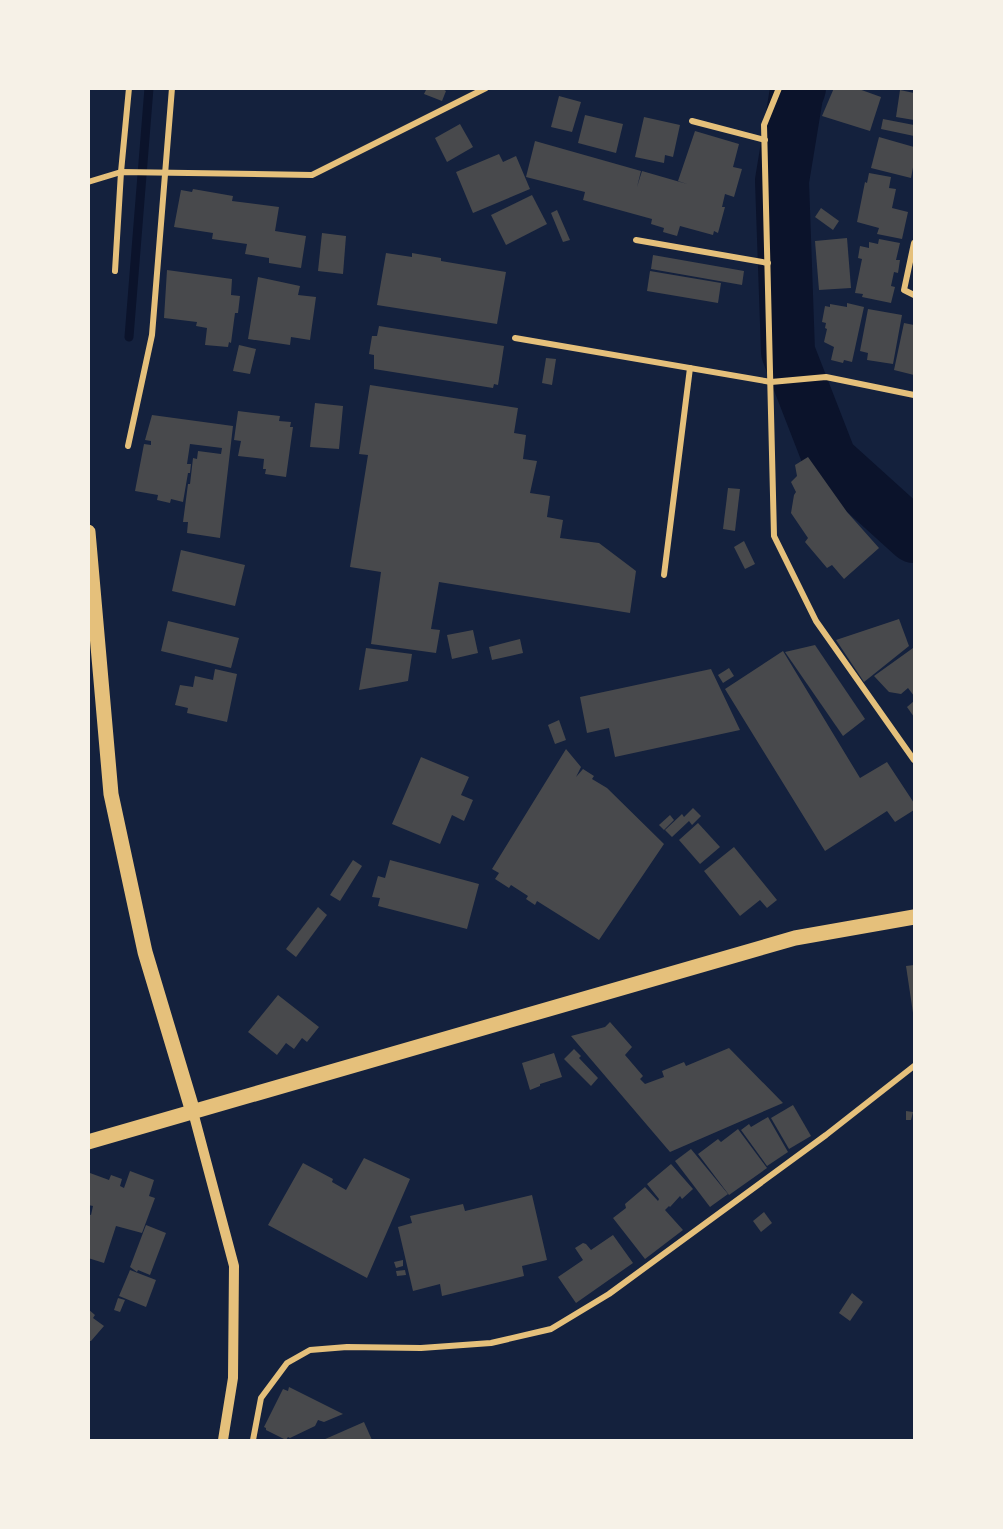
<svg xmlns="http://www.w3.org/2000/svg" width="1003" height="1529" font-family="'Public Sans',sans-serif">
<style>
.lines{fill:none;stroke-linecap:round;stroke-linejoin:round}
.stream{stroke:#0b132b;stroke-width:9}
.river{stroke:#0b132b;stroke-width:54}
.building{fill:#48494c}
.minor{stroke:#e5c07b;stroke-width:6}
.tertiary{stroke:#e5c07b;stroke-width:10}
.primary{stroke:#e5c07b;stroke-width:15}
</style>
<rect width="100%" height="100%" fill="#14213d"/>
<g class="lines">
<path class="stream" d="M129 337 149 88"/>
<path class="river" d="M799 88 796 96 782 181 788 352 830 460 914 536"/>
</g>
<g class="building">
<path d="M427 88H441L446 91 442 101 424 94Z"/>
<path d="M834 88H856L881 97 870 131 822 116Z"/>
<path d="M900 90 914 93V120L896 117Z"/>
<path d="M559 96 581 102 572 132 551 127Z"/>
<path d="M585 115 623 124 616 153 578 143Z"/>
<path d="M644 117 680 125 673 157 665 155 664 163 635 157Z"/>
<path d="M883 119 914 125V136L881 129Z"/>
<path d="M460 124 473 147 447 162 435 138Z"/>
<path d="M695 131 739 144 733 167 742 169 734 197 725 194 722 207H725L718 233 714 231 713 235 680 226 677 236 663 232 664 228 651 224 652 219 583 200 585 192 526 177 535 141 641 171 637 187 642 171 687 184 678 181Z"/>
<path d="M879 137 914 147V162L911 178 871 168Z"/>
<path d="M499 154 503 162 516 156 530 189 473 213 456 172Z"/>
<path d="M869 173 891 177 889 188 896 189 892 208 908 212 902 239 877 234 879 228 857 222 865 182 867 183Z"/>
<path d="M193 189 233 196 232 201 279 207 275 231 306 236 301 268 269 263V258L245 254 247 244 212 239 213 233 174 227 181 190 192 192Z"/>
<path d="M532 195 547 224 506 245 491 215Z"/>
<path d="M821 208 839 221 833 230 815 217Z"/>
<path d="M557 210 570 240 563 242 551 213Z"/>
<path d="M322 233 346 236 343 274 318 271Z"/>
<path d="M847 238 851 288 819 290 815 241Z"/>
<path d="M879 239 900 243 896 260H900L898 273 894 272 891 286 895 287 891 303 862 297 863 294 855 293 862 259 858 258 860 246 869 248V242L878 244Z"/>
<path d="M386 253 412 257V253L441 258V261L506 272 497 324 377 305Z"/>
<path d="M653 255 744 271 742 285 651 269Z"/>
<path d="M167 270 232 279 231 295 240 296 238 313H235L231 343 229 342 228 347 205 345 207 328 196 326 197 322 164 318Z"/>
<path d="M650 271 721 283 718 303 647 291Z"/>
<path d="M258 277 300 286 298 295 316 297 310 340 291 337 290 345 248 339Z"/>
<path d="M847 303 864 307 852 362 844 360 843 363 831 360 834 347 824 342 827 329 825 328 826 323 822 322 825 306 830 307V304L847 307Z"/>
<path d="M868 309 902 315 893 364 867 360 868 353 860 351Z"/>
<path d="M904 323 914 325V375L894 370Z"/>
<path d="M379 326 504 346 498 385 494 384 493 388 374 369V355L369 354 372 336H377Z"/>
<path d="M239 345 256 349 250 374 233 371Z"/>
<path d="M546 358 556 359 552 385 542 383Z"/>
<path d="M370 385 518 408 514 433 526 435 523 459 537 461 530 493 550 496 547 517 563 520 560 538 599 543 636 571 630 613 439 582 431 629 440 630 436 653 371 644 381 572 350 567 368 455 359 454Z"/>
<path d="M315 403 343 406 339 449 310 447Z"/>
<path d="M238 411 280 416 279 421 291 422 290 427H293L286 477 265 474 266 469H263L264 459 238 456 241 441 234 440Z"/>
<path d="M152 415 233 426 220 538 187 533 188 522H183L188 484H190L193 458 197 459 198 451 221 454 222 448 190 444 187 464H191L190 473H188L183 502 171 499 170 503 157 500 158 495 135 491 144 444 151 445V441L145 440Z"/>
<path d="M808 457 847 512 879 548 844 579 832 565 827 568 805 542 808 538 791 513 794 495 796 492 791 482 797 476 795 465Z"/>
<path d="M728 488 740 489 735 531 723 529Z"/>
<path d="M744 541 755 564 745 569 734 547Z"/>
<path d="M181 550 245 565 235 606 172 591Z"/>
<path d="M899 619 909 646 864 682 836 640Z"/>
<path d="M168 621 239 638 231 668 161 651Z"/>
<path d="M473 630 478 653 452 659 447 635Z"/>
<path d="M520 639 523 653 492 660 489 647Z"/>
<path d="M815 645 865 719 843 736 785 652Z"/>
<path d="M366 648 412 654 408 681 359 690Z"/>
<path d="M913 648 914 651V696L908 688 901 694 889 692 874 676Z"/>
<path d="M783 651 860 778 887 762 914 803V810L895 822 887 811 825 851 725 689Z"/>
<path d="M729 668 734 676 723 683 718 675Z"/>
<path d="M215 669 237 674 227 722 187 713 188 708 175 705 180 685 193 687 195 676 213 680Z"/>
<path d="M711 669 740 730 615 757 609 728 587 733 580 697Z"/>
<path d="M914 701V717L907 707Z"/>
<path d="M559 720 566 740 555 744 548 725Z"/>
<path d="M566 749 581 767 576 777 583 769 594 776 592 779 607 788 664 844 599 940 537 901 535 905 526 899 528 896 511 885 509 888 495 879 499 873 492 869Z"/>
<path d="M421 757 469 777 461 795 473 800 464 821 452 815 440 844 392 824Z"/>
<path d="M693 808 701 816 692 825 689 821 672 837 665 830 682 814 684 817Z"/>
<path d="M670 815 674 820 664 830 659 825Z"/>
<path d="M698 823 720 847 700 864 679 840Z"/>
<path d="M734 847 777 900 767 908 760 900 740 916 704 871Z"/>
<path d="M353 860 362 866 340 901 330 895Z"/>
<path d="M390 860 479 884 467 929 378 906 380 898 372 897 378 876 385 878Z"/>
<path d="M318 907 327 915 296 957 286 949Z"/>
<path d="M914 965V1013H913L906 966Z"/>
<path d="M278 995 319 1027 307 1042 302 1038 294 1049 286 1043 277 1055 248 1032Z"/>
<path d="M610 1022 632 1047 625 1055 643 1076 640 1079 645 1084 664 1077 662 1071 684 1062 686 1066 729 1048 783 1103 670 1152 571 1036 605 1027Z"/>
<path d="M574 1049 581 1056 579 1058 598 1078 591 1086 564 1059Z"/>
<path d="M554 1053 562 1077 540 1084V1086L530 1090 522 1063Z"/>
<path d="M793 1105 811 1136 789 1149 771 1118Z"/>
<path d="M906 1111 913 1112 911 1120H906Z"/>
<path d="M768 1117 788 1152 767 1166 741 1130 749 1124 751 1127Z"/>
<path d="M738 1129 767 1168 729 1195 698 1154 718 1139 721 1142Z"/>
<path d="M691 1149 728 1194 710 1207 675 1161Z"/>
<path d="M364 1158 410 1179 367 1278 268 1225 303 1163 333 1179 332 1182 346 1190Z"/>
<path d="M671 1164 693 1189 682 1199 680 1196 670 1207 669 1206 665 1210 683 1230 645 1259 613 1218 626 1208 625 1204 645 1187 658 1201 659 1199 647 1184Z"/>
<path d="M130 1171 154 1180 149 1196 155 1198 142 1233 116 1226 104 1263 88 1258V1214L91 1215 93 1206 88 1205 90 1173 109 1180 111 1175 122 1179 120 1186 124 1188Z"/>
<path d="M532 1195 547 1260 522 1266 524 1276 442 1296 440 1284 413 1291 398 1227 412 1223 410 1216 463 1204 465 1211Z"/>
<path d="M764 1212 772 1223 761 1232 753 1221Z"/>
<path d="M146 1225 166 1233 150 1275 138 1270 137 1272 130 1267Z"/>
<path d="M613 1235 633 1263 576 1303 558 1277 583 1260 575 1248 583 1243 586 1244 591 1250Z"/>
<path d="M403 1260V1266L396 1268 394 1262Z"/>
<path d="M130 1270 156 1280 146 1307 119 1296Z"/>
<path d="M405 1270 406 1275 397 1276 396 1271Z"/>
<path d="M852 1293 863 1302 850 1321 839 1313Z"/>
<path d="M118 1298 125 1300 120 1312 114 1310Z"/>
<path d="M88 1309 95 1315 93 1318 104 1326 91 1341H88Z"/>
<path d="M289 1387 343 1414 324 1422 318 1420 315 1426 290 1438 288 1437 286 1440 266 1430V1428L264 1427 283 1389 288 1391Z"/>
<path d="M364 1422 372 1440H323Z"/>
</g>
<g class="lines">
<g class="minor">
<path d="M779 88 764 125 774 536 816 621 914 760"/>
<path d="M692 121 765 140"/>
<path d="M88 182 121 172 312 175 486 88"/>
<path d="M636 240 768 263"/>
<path d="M914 243 904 290 914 295"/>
<path d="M115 271 121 172 129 88"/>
<path d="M515 338 771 382 826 377 914 395"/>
<path d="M128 446 152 335 172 88"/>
<path d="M664 575 690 368"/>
<path d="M253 1440 261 1398 287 1363 310 1350 347 1347 421 1348 491 1343 551 1329 609 1294 826 1135 914 1066"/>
</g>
<path class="tertiary" d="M193 1112 234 1266 233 1378 223 1440"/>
<g class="primary">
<path d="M88 532 111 794 145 952 193 1112"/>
<path d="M88 1142 795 938 914 917"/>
</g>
</g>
<rect width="1003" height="1529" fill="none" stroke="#f6f1e7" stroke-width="180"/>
</svg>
